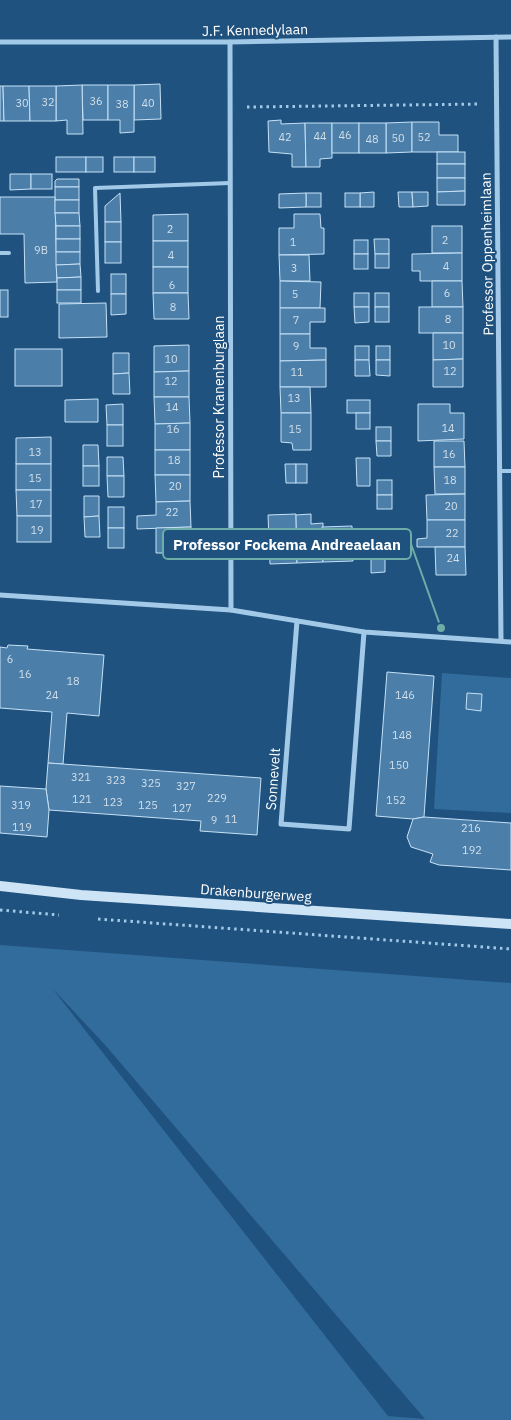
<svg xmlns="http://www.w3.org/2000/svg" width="511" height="1420" font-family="'IBM Plex Sans',sans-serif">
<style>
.green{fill:#326c9c;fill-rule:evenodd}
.building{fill:#4b7faa;stroke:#c6e1f6}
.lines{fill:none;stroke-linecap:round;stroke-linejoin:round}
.path{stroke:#a3c9e8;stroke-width:3;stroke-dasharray:2.5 4;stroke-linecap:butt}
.service{stroke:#a3c9e8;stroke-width:4}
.minor{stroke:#a3c9e8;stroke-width:5}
.secondary{stroke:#cde3f6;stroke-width:10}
.labels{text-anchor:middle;stroke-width:4;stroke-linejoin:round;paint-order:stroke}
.number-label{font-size:11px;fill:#d2dfea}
.street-label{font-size:14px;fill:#fff;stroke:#1f527e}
.leader{fill:none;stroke:#6fada8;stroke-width:2}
.callout-dot{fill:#6fada8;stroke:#1f527e;stroke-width:2}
.callout{fill:#1f527e;stroke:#6fada8;stroke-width:2}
.callout-label{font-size:15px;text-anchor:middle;font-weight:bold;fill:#fff}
</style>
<rect width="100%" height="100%" fill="#1f527e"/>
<g class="green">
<path d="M442 673 511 678V813L434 809Z"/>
<path d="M0 945 511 983V1420H0ZM52 988 106 1046 425 1419 388 1416Z"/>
</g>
<g class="building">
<path d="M160 84 161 119 134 120V85Z"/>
<path d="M82 85H108V120H83Z"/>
<path d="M82 85 83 134H67V120L56 121V86Z"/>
<path d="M108 85H134V132L120 133V120H108Z"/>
<path d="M0 86H3L4 121H0Z"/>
<path d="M3 86H29L30 121H4Z"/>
<path d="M29 86H56V121H30Z"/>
<path d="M281 120V124L305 123 306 167H292V154L269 152 268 121Z"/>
<path d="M412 122V152L386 153V123Z"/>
<path d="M412 122H439V135H458V152H412Z"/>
<path d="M305 123H332V158L320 159V167H306Z"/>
<rect x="332" y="123" width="27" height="30"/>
<rect x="359" y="123" width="27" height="30"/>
<rect x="437" y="152" width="28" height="12"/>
<rect x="56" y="157" width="30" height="15"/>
<rect x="86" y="157" width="17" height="15"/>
<rect x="114" y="157" width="20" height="15"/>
<rect x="134" y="157" width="21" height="15"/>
<rect x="437" y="164" width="28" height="14"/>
<path d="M10 174H31V189L10 190Z"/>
<rect x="31" y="174" width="21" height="15"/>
<path d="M437 178H465V191L437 192Z"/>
<path d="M57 179H79V187H55V181Z"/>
<rect x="55" y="187" width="24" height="13"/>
<path d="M465 191V205H437V192Z"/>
<path d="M374 192V207H360V193Z"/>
<path d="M398 192H412L413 207H399Z"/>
<path d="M412 192H428V206L413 207Z"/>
<path d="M120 193 121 222H105V206Z"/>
<rect x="306" y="193" width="15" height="14"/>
<path d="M306 193V207L279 208V194Z"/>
<rect x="345" y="193" width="15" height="14"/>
<path d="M0 197H55L57 282 25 283 24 234H0Z"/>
<rect x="55" y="200" width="24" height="13"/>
<path d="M55 213H79L80 226H56Z"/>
<path d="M188 214V241H153V215Z"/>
<path d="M294 214H320L321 228H324V254L279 255V228H294Z"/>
<rect x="105" y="222" width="16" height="20"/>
<rect x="56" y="226" width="24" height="13"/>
<rect x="432" y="226" width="30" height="27"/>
<rect x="56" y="239" width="24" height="13"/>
<path d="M374 239H389V254H375Z"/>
<rect x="354" y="240" width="14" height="14"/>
<rect x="153" y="241" width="35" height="26"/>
<rect x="105" y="242" width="16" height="21"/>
<path d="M56 252H80V264L56 265Z"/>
<path d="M462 253V281H420V271H412V254Z"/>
<rect x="354" y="254" width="14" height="15"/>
<rect x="375" y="254" width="14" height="14"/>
<path d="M279 255H309L310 281H280Z"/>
<path d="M80 264 81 277 57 278 56 265Z"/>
<rect x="153" y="267" width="35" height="26"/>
<rect x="111" y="274" width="15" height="20"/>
<path d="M81 277V290H57V278Z"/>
<path d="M280 281 321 282 320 308H280Z"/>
<path d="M432 281H462L463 307H432Z"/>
<rect x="0" y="290" width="8" height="27"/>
<rect x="57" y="290" width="24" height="13"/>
<path d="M153 293H188L189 319H154Z"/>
<rect x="354" y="293" width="15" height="14"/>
<rect x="375" y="293" width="14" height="14"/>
<path d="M111 294H126V314L111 315Z"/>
<path d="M106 303 107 337 59 338V304Z"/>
<path d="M354 307H369V322L355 323Z"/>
<rect x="375" y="307" width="14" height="15"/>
<rect x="419" y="307" width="44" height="26"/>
<path d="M280 308H325V322H310V334H280Z"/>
<path d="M433 333H463V359L433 360Z"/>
<path d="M280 334H310V348H326V360L280 361Z"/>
<path d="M189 345V371L154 372V346Z"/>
<rect x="355" y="346" width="14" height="14"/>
<rect x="376" y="346" width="14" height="14"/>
<rect x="15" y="349" width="47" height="37"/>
<path d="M113 353H129V373L113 374Z"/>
<path d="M463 359V387H433V360Z"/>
<path d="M326 360V387H280V361Z"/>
<path d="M355 360H369L370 376H355Z"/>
<path d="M376 360H390V376L376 375Z"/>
<path d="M189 371V397H154V372Z"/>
<path d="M129 373 130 394H113V374Z"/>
<path d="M280 387H310L311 413H281Z"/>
<path d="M154 397H189L190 423 155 424Z"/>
<path d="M98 399V422H65V400Z"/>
<rect x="347" y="400" width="23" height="13"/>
<path d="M123 404V425H107L106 405Z"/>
<path d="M418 404H450V413H464V439L418 441Z"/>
<path d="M281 413H311V450H293L292 443 281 442Z"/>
<rect x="356" y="413" width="14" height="16"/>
<path d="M190 423V450H155V424Z"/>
<rect x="107" y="425" width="16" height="21"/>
<rect x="376" y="427" width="15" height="14"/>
<path d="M51 437V464H16V438Z"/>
<path d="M376 441H391V456H377Z"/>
<path d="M434 441H464L465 467H434Z"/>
<path d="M83 445H98L99 466H83Z"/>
<rect x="155" y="450" width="35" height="25"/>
<path d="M107 457H123L124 476H107Z"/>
<path d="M356 458H370V486H357Z"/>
<rect x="16" y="464" width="35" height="26"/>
<path d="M285 464H296V483H286Z"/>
<rect x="296" y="464" width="11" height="19"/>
<rect x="83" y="466" width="16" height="20"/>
<path d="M434 467H465V494H435Z"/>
<path d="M155 475H190V501L156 502Z"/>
<path d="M107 476H124V497H108Z"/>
<rect x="377" y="480" width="15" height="15"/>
<path d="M16 490H51V516H17Z"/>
<path d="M465 494V520H427L426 495Z"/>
<rect x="377" y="495" width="15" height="14"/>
<path d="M84 496H99V516L84 517Z"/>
<path d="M190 501 191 527 137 529V516L156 515V502Z"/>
<rect x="108" y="507" width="16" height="21"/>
<path d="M296 514 297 563 270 564 268 515Z"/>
<path d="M311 514V524L323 523V562L297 563 296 515Z"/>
<rect x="17" y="516" width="34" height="26"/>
<path d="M99 516 100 537H85L84 517Z"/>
<path d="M427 520H465V547H417V539L427 538Z"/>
<path d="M352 526 353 561 323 562 322 527Z"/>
<path d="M191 527V553H156V528Z"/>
<rect x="108" y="528" width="16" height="20"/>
<path d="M371 547H385V572L371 573Z"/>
<path d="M435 547H465L466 575H436Z"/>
<path d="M8 645 28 646 27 649 104 655 99 716 67 713 63 764 48 763 52 712 0 708V647L7 648Z"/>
<path d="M387 672 434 676 424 817 413 819 376 816Z"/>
<path d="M467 693 482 694 481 711 466 709Z"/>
<path d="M48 763 261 778 257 835 200 831 201 821 49 810 46 789Z"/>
<path d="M0 786 46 789 49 810 47 837 0 833Z"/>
<path d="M424 817 511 823V870L439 865 430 862 433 854 411 847 407 837 413 819Z"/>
</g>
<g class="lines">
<g class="path">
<path d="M247 107 481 104"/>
<path d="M0 910 59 915"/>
<path d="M98 919 511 949"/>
</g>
<g class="service">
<path d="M0 253H9"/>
<path d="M98 291 95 188 230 183"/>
<path d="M500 471H511"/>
</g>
<g class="minor">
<path d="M496 37 501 641"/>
<path d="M0 42H230L511 37"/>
<path d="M230 42 231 610"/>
<path d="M0 595 231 610 364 632 511 642"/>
<path d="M297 621 281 824 349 829 364 632"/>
</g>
<path class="secondary" d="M0 886 81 895 511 924"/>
</g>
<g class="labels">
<g class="number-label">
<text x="96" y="105">36</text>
<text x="48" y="106">32</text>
<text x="22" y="107">30</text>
<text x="148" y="107">40</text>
<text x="122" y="108">38</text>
<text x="345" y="139">46</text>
<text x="320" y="140">44</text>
<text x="285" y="141">42</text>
<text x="424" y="141">52</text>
<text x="398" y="142">50</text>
<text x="372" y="143">48</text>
<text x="170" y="233">2</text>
<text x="445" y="244">2</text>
<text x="293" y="246">1</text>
<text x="41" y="254">9B</text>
<text x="171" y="259">4</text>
<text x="446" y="270">4</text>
<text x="294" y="272">3</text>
<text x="172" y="289">6</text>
<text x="447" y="297">6</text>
<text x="295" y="298">5</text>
<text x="173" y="311">8</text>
<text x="448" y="323">8</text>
<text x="296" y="324">7</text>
<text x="449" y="349">10</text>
<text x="296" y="350">9</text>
<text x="171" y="363">10</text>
<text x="450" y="375">12</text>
<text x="297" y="376">11</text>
<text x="171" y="385">12</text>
<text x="294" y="402">13</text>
<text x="172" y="411">14</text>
<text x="448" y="432">14</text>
<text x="173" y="433">16</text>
<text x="295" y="433">15</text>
<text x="35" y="456">13</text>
<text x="449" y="458">16</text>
<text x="174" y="464">18</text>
<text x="35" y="482">15</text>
<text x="450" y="484">18</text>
<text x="175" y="490">20</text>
<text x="36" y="508">17</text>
<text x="451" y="510">20</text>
<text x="172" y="516">22</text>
<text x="37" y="534">19</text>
<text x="452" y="537">22</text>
<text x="453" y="562">24</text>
<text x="10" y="663">6</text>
<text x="25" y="678">16</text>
<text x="73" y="685">18</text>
<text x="52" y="699">24</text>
<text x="405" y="699">146</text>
<text x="402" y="739">148</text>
<text x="399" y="769">150</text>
<text x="81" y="781">321</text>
<text x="116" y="784">323</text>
<text x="151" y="787">325</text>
<text x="186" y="790">327</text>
<text x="217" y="802">229</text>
<text x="82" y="803">121</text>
<text x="396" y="804">152</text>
<text x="113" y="806">123</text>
<text x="21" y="809">319</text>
<text x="148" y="809">125</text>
<text x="182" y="812">127</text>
<text x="231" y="823">11</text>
<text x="214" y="824">9</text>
<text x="22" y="831">119</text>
<text x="471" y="832">216</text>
<text x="472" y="854">192</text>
</g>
<g class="street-label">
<text transform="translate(255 30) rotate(-1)" y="5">J.F. Kennedylaan</text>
<text transform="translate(487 254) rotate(-91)" y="5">Professor Oppenheimlaan</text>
<text transform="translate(219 397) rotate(-90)" y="5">Professor Kranenburglaan</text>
<text transform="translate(273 779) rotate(-86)" y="5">Sonnevelt</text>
<text transform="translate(256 893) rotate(4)" y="5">Drakenburgerweg</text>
</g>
</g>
<path class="leader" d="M441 628L411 544"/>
<circle class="callout-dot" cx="441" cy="628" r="5"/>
<rect class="callout" x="163" y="529" width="248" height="30" rx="5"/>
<g class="callout-label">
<text x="287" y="550">Professor Fockema Andreaelaan</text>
</g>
</svg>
